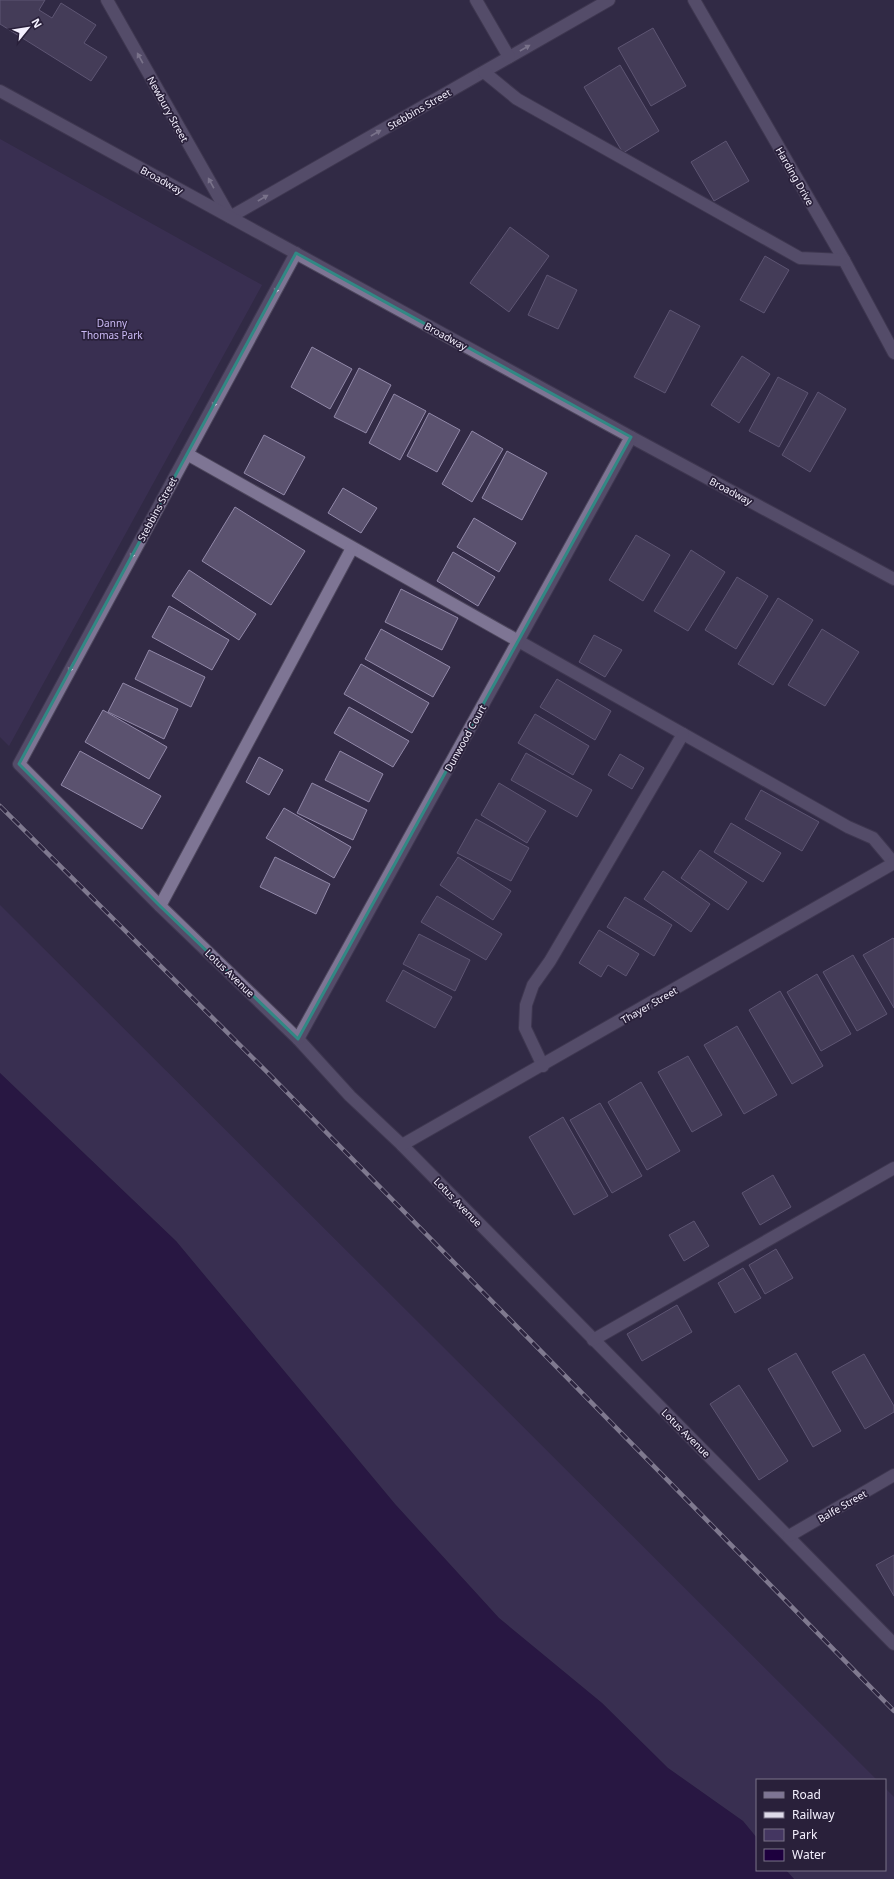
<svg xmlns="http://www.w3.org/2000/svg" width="894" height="1879" font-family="'Noto Sans',sans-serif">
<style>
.green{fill:#443661}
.water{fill:#1d003e}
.building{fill:#5b526f;stroke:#9289a9}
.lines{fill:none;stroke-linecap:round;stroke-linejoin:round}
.minor-casing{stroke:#4e475d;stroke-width:14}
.minor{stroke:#7e7594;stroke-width:12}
.rail-casing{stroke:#dedae9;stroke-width:4.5}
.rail{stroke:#29203a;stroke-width:3;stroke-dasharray:9;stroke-linecap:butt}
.oneway{fill:#d1cbde}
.marked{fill:none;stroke:#318884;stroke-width:3;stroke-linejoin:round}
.labels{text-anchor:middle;stroke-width:3.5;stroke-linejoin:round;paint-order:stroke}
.street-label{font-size:10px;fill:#f4f0fe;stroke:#29203a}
.park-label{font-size:10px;fill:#cbbaf5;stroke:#29203a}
</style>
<rect width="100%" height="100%" fill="#322a45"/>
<g class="green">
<path d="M0 139 262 285 9 746 0 737Z"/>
<path d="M0 905 877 1780H757V1838L743 1821 668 1768 602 1703 499 1618 395 1504 176 1241 0 1073Z"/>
<path d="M885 1788 894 1797V1879H794L786 1870H885Z"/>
</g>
<path class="water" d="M0 1073 176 1241 395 1504 499 1618 602 1703 668 1768 743 1821 757 1838V1870H786L794 1879H0Z"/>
<g class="building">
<path d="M0 0H45L39 10 52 18 61 3 96 25 84 43 107 57 91 81 0 24Z"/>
<path d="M653 28 686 86 651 106 618 48Z"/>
<path d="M620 65 659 131 623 153 584 87Z"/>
<path d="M726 141 749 181 714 201 691 162Z"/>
<path d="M510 227 549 256 509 312 470 283Z"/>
<path d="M765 256 789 270 764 313 740 300Z"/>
<path d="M547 275 577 290 558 329 528 315Z"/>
<path d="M670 310 700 326 665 393 634 377Z"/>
<path d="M312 347 352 369 330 409 291 387Z"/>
<path d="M742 356 770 374 739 423 711 405Z"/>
<path d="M359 368 391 385 366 433 334 417Z"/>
<path d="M778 377 808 393 779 447 749 431Z"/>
<path d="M818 392 846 409 810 472 782 455Z"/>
<path d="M394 394 426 411 400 460 369 443Z"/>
<path d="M429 413 460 430 437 472 407 456Z"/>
<path d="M472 431 503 449 472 502 442 484Z"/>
<path d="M264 435 305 457 284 495 244 473Z"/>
<path d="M507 451 547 473 522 520 482 498Z"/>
<path d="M343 488 377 508 361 533 328 513Z"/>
<path d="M235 507 305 551 271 605 202 561Z"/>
<path d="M474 518 516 543 499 572 457 547Z"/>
<path d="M636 535 670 555 643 601 609 580Z"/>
<path d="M691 550 725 572 688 631 654 611Z"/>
<path d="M453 552 495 577 478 606 437 581Z"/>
<path d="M189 570 256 614 239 640 172 596Z"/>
<path d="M737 577 768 596 736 649 705 630Z"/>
<path d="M401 589 458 618 442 650 385 622Z"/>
<path d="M778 598 813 620 773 685 738 664Z"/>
<path d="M169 606 229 640 212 670 152 637Z"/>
<path d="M381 629 450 667 433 697 365 659Z"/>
<path d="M822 629 859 652 825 706 788 685Z"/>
<path d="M594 635 622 650 605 677 579 662Z"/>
<path d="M149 650 205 677 191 707 135 679Z"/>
<path d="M361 664 429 703 412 733 344 694Z"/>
<path d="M557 679 611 711 595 740 540 707Z"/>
<path d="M123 683 178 709 164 739 108 712Z"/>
<path d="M349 707 409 741 393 767 334 733Z"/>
<path d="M103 710 167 747 149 779 85 742Z"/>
<path d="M535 714 589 746 573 775 518 743Z"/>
<path d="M80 751 161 796 142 829 61 785Z"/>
<path d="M340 751 383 774 369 802 325 780Z"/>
<path d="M526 753 592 790 577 817 511 780Z"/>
<path d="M620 754 644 768 632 789 608 775Z"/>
<path d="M259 757 283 770 269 795 246 782Z"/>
<path d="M312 783 367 810 353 840 297 813Z"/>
<path d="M499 783 546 811 527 843 481 815Z"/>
<path d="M761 790 819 822 802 851 745 819Z"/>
<path d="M284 808 351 847 334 878 266 838Z"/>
<path d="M476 819 529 848 511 881 457 853Z"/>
<path d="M731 823 781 853 763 882 714 852Z"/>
<path d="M700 850 747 882 728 910 681 878Z"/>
<path d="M275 857 330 884 316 914 260 887Z"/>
<path d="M458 857 511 891 493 920 440 885Z"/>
<path d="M663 871 710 904 691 932 644 899Z"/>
<path d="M437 896 502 934 486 960 421 922Z"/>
<path d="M625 897 672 925 654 956 607 927Z"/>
<path d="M599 930 639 954 626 976 608 965 601 977 579 963Z"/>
<path d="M419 934 470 960 455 991 403 964Z"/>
<path d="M893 938 894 939V1008L863 955Z"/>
<path d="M853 955 887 1014 857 1031 823 972Z"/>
<path d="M403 970 452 997 435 1028 386 1001Z"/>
<path d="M817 974 851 1034 821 1051 787 992Z"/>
<path d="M780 991 823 1066 792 1084 749 1010Z"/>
<path d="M737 1026 777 1095 744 1114 704 1045Z"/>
<path d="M688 1056 722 1115 692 1132 658 1072Z"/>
<path d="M641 1082 680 1151 647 1170 608 1102Z"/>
<path d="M600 1103 642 1176 612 1193 570 1120Z"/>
<path d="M563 1117 608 1196 574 1215 529 1137Z"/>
<path d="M773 1175 791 1207 760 1225 742 1193Z"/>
<path d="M694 1221 709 1246 684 1261 669 1235Z"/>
<path d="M776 1249 793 1278 765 1294 749 1265Z"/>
<path d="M743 1268 761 1298 735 1313 718 1283Z"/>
<path d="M677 1305 692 1332 642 1361 627 1334Z"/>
<path d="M796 1353 841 1431 813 1447 768 1369Z"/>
<path d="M864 1354 894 1406V1412L865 1429 832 1372Z"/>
<path d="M739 1385 788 1461 759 1480 710 1404Z"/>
<path d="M894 1555V1596L876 1565Z"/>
</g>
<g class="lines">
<g class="minor-casing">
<g id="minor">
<path d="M107 0 230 217 609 0"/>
<path d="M476 0 509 57"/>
<path d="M694 0 844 260 894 353"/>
<path d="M484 72 517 99 800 258 844 260"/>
<path d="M0 91 631 437 894 579"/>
<path d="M296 253 19 764 160 906 298 1039 350 1096 402 1145 894 1644"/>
<path d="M187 454 848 827 873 838 894 863"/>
<path d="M160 906 352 548"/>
<path d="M298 1039 631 437"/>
<path d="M543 1066 525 1028 526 1005 533 985 550 961 683 734"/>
<path d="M402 1145 894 863"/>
<path d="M593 1340 894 1168"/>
<path d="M789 1536 894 1475"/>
</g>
</g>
<use href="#minor" class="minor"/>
<g class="rail-casing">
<path id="rail" d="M0 806 271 1076 894 1711"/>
</g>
<use href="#rail" class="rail"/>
</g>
<defs><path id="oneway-solid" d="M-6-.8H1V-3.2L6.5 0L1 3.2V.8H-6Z"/></defs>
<g class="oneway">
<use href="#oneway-solid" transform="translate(525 48) rotate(-30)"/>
<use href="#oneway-solid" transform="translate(140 58) rotate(-119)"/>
<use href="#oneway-solid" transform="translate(376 133) rotate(-30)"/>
<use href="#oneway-solid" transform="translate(211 183) rotate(-119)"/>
<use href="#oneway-solid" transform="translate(263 198) rotate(-30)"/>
<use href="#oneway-solid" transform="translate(277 288) rotate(118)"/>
<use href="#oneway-solid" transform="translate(215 402) rotate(118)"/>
<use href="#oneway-solid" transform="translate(133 553) rotate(118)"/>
<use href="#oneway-solid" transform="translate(71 667) rotate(118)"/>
</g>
<path d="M0 0H894V1879H0ZM296 253 631 437 298 1039 160 906 19 764Z" fill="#322a45" fill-opacity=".55" fill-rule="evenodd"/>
<path class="marked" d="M296 253 631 437 298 1039 160 906 19 764Z"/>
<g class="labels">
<g class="street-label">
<text transform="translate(168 109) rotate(61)" y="4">Newbury Street</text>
<text transform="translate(419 109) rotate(-30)" y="4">Stebbins Street</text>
<text transform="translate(795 176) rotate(60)" y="4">Harding Drive</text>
<text transform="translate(162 180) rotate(29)" y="4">Broadway</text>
<text transform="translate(446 336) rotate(29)" y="4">Broadway</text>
<text transform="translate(731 491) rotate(28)" y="4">Broadway</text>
<text transform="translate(157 509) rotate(-62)" y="4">Stebbins Street</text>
<text transform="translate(465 738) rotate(-61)" y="4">Dunwood Court</text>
<text transform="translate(230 973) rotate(44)" y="4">Lotus Avenue</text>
<text transform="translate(649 1005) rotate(-30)" y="4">Thayer Street</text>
<text transform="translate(458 1202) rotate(46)" y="4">Lotus Avenue</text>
<text transform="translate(686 1433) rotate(45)" y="4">Lotus Avenue</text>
<text transform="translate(842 1506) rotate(-30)" y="4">Balfe Street</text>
</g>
<g class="park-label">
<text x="112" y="327">Danny<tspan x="112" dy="12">Thomas Park</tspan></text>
</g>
</g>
<rect x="756" y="1779" width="130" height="92" fill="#29203a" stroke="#7a7388"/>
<rect x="764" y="1792" width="20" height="6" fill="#7e7594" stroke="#7a7388"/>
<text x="792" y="1799" font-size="12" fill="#f4f0fe">Road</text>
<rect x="764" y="1812" width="20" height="6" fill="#dedae9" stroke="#7a7388"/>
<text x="792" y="1819" font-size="12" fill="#f4f0fe">Railway</text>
<rect x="764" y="1829" width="20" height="12" fill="#443661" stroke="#7a7388"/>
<text x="792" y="1839" font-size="12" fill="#f4f0fe">Park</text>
<rect x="764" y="1849" width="20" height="12" fill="#1d003e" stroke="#7a7388"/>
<text x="792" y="1859" font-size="12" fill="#f4f0fe">Water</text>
<g transform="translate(28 28) rotate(60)" stroke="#29203a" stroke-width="3" paint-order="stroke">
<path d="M0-3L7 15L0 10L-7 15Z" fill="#f4f0fe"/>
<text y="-6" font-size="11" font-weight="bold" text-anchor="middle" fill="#f4f0fe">N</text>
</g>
</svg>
